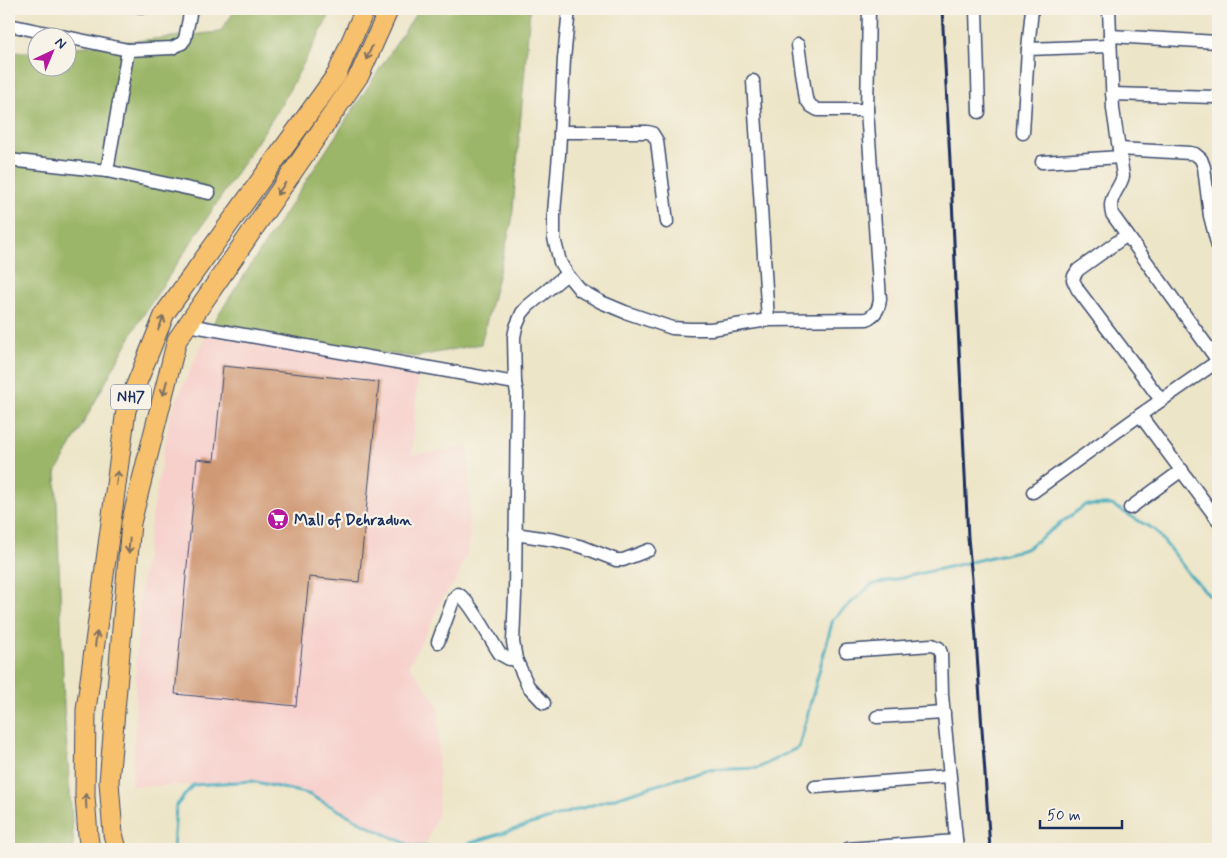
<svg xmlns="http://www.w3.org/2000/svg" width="1227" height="858" font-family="Mynerve,sans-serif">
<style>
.built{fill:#f7d0cc}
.forest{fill:#9bb668;stroke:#5b7263}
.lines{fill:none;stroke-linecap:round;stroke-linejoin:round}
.stream{stroke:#3fabbe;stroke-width:3}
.building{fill:#d09974}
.minor-casing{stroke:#3a4a6e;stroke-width:15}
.highway-casing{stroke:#3a4a6e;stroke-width:21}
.minor{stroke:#fff;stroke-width:12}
.highway{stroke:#f7c06c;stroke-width:19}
.rail{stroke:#1b2f5e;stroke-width:3}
.oneway{stroke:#7e7064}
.labels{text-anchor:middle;stroke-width:4.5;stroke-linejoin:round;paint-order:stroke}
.shield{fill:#f7f3e8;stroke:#5d6a87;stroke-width:1}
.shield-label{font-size:15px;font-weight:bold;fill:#1b2f5e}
.poi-label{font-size:16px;font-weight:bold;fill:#1b2f5e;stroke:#f7f3e8;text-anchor:start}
</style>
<rect width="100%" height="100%" fill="#f7f3e8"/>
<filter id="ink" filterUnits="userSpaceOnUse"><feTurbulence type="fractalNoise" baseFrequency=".02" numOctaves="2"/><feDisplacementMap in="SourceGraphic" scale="10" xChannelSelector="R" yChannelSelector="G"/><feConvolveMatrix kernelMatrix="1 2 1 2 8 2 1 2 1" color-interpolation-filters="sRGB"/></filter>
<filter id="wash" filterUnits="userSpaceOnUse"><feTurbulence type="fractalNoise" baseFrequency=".0096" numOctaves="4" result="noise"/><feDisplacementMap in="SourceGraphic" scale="20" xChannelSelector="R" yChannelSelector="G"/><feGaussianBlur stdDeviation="1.12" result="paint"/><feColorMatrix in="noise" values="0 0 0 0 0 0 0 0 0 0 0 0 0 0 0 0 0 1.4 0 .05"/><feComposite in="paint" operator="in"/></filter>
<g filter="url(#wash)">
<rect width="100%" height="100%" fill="#ede5c7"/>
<path class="built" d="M207 332 418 372 412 455 469 447V548L455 583 443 597 436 614 409 665 439 706 438 813 425 847 394 838 308 794 252 781 193 785 131 786 135 731 136 661 140 594 151 523 170 415Z"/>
<g class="forest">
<path d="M236 9H333L280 107 138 323 56 473 64 707 74 849H9V53L37 51 38 68H68V48L220 32Z"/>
<path d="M419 9H530L512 221 481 344 415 357 207 332Z"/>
</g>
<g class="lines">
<path class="stream" d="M173 849 176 806 193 785 252 781 308 794 374 829 412 846 451 849 705 770 758 768 799 747 833 619 871 585 1026 549 1085 505H1112L1156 531 1189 574 1212 598 1218 601"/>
</g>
<g id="blocks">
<g class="building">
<path d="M117 9H146L145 14 117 10Z"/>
<path d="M223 366 379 382 359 582 309 577 296 706 175 694 197 459 214 461Z"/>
</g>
</g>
</g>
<g filter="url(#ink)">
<use href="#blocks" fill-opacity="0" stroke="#3a4a6e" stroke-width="1"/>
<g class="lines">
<g class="minor-casing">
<g id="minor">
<path d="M569 9 564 59 559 154 554 213V238L560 262 567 274 580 290 601 302 625 312 672 328 690 329H711L768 320 867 319C876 314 879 309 880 299L867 110 869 9"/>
<path d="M976 9 979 112"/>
<path d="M1109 9 1113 109 1123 176C1121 186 1111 195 1111 205 1111 208 1111 211 1112 214L1218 361"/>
<path d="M9 25 128 50 172 48 182 43 185 39 191 9"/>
<path d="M1110 36 1218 42"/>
<path d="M798 45 806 99 811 106 818 110H867"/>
<path d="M1028 49 1032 9"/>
<path d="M753 81 768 320"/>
<path d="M1112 94 1214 97"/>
<path d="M560 132H647L652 133 657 141 667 222"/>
<path d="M1023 133 1028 49 1110 46"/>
<path d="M1119 149 1190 153 1195 154 1201 159 1204 167 1210 216 1218 247"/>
<path d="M9 160 107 171 209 193"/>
<path d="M1042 162 1121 157"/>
<path d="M107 171 128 50"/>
<path d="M1127 235 1078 270 1074 276 1073 280 1078 290 1161 400"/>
<path d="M188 325 515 383 517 393 515 595 513 642 516 659 528 686 544 703"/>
<path d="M1218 361 1140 415 1218 520"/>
<path d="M515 383 514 337 516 327 522 313 528 306 567 274"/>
<path d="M1033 492 1140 415"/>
<path d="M1130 508 1182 470"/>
<path d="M515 534 555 540 583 547 616 560H623L649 550"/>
<path d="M438 642 454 598 458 594C469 599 492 642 500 654L509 659H516"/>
<path d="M846 651 932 645 939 648 941 653 942 695 957 849"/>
<path d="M877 717 944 713"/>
<path d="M815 787 949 777"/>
<path d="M847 849 956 841"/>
</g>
</g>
<g class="highway-casing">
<g id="highway">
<path d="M90 849 88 836 85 796 86 710 126 410 165 313 337 74 365 9"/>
<path d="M117 849 113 834 109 782 131 523 177 340 360 74 389 9"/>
</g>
</g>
<use href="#minor" class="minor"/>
<use href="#highway" class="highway"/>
<path class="rail" d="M942 9 952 199 968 538 972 579 990 849"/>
</g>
<defs><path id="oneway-shaft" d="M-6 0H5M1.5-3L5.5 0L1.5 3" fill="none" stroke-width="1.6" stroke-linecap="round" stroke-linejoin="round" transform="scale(1.25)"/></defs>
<g class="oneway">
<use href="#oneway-shaft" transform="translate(369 53) rotate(114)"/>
<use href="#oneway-shaft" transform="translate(281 189) rotate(125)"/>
<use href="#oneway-shaft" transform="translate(161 323) rotate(-68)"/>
<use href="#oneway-shaft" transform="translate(165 388) rotate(104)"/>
<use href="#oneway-shaft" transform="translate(117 478) rotate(-83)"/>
<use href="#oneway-shaft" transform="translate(129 546) rotate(95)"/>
<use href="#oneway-shaft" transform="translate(96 639) rotate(-83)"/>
<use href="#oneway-shaft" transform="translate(86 801) rotate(-93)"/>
</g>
</g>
<defs>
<g id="supermarket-disc" transform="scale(1.125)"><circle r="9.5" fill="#b5179e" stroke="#f7f3e8"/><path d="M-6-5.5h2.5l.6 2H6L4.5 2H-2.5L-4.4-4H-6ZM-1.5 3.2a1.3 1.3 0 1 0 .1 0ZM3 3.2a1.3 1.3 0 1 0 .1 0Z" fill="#fff"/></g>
</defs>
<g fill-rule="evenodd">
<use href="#supermarket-disc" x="278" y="519"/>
</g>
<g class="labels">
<rect class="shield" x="111" y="384.5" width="40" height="25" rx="4"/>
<g class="shield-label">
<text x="131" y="402">NH7</text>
</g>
<g class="poi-label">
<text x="294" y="525">Mall of Dehradun</text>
</g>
</g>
<rect width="1227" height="858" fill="none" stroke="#f7f3e8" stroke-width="30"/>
<g transform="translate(52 52) rotate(44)"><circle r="24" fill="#f7f3e8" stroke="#9fa5b1"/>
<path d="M0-4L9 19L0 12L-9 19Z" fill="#b5179e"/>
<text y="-8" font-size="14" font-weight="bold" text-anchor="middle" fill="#1b2f5e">N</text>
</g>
<path d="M1040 820v8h82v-8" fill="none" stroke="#1b2f5e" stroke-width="2.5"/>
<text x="1047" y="820" font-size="15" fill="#1b2f5e" stroke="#f7f3e8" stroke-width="4" paint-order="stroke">50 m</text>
</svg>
